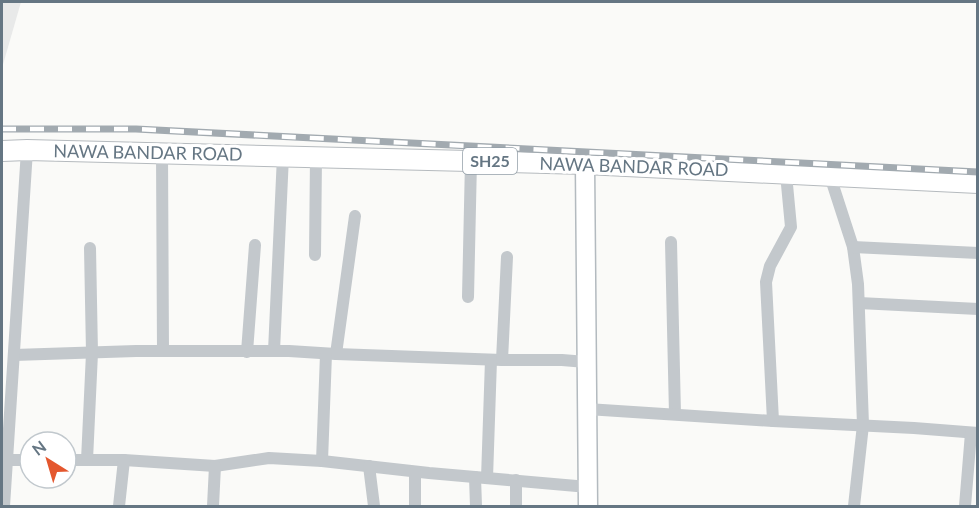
<svg xmlns="http://www.w3.org/2000/svg" width="979" height="508" font-family="Lato,sans-serif">
<style>
.built{fill:#e8e9e9}
.lines{fill:none;stroke-linecap:round;stroke-linejoin:round}
.secondary-casing{stroke:#b3babf;stroke-width:21}
.primary-casing{stroke:#b5babe;stroke-width:22}
.minor{stroke:#c3c8cc;stroke-width:12}
.secondary{stroke:#fff;stroke-width:18}
.primary{stroke:#fff;stroke-width:20}
.rail-casing{stroke:#a2aab0;stroke-width:7}
.rail{stroke:#fff;stroke-width:4.5;stroke-dasharray:14;stroke-linecap:butt}
.labels{text-anchor:middle;stroke-width:6;stroke-linejoin:round;paint-order:stroke}
.shield{fill:#fff;stroke:#939fa8;stroke-width:1.5}
.shield-label{font-size:16px;font-weight:bold;fill:#657683}
.street-label{font-size:18px;fill:#657683;stroke:#fff}
</style>
<rect width="100%" height="100%" fill="#fafaf8"/>
<path class="built" d="M2 2H21L2 68Z"/>
<g class="lines">
<g class="secondary-casing">
<path id="secondary" d="M585 164 588 506"/>
</g>
<g class="primary-casing">
<path id="primary" d="M2 151 27 150 585 164 978 183"/>
</g>
<g class="minor">
<path d="M162 153 163 351"/>
<path d="M830 176 853 247 858 284 863 425 854 506"/>
<path d="M671 242 675 414"/>
<path d="M853 247 978 253"/>
<path d="M315 255 316 157"/>
<path d="M468 297 471 161"/>
<path d="M859 303 978 309"/>
<path d="M274 351 283 156"/>
<path d="M247 352 255 245"/>
<path d="M336 354 355 216"/>
<path d="M14 355 136 351H289L336 354 502 360H562L586 362"/>
<path d="M502 360 507 257"/>
<path d="M587 409 773 421 914 428 978 433"/>
<path d="M773 421 766 282 770 266 791 227 786 174"/>
<path d="M2 460H30"/>
<path d="M66 460H124L215 466 269 458 322 461 429 473 588 487"/>
<path d="M87 460 92 353 90 248"/>
<path d="M322 461 326 354"/>
<path d="M369 466 374 506"/>
<path d="M415 472V506"/>
<path d="M475 477 476 506"/>
<path d="M487 478 491 360"/>
<path d="M516 480V506"/>
<path d="M4 506 27 150"/>
<path d="M119 506 124 460"/>
<path d="M213 506 215 466"/>
<path d="M965 506 971 433"/>
</g>
<use href="#secondary" class="secondary"/>
<use href="#primary" class="primary"/>
<g class="rail-casing">
<path id="rail" d="M2 129H136L978 172"/>
</g>
<use href="#rail" class="rail"/>
</g>
<g class="labels">
<rect class="shield" x="463" y="148" width="54" height="26" rx="4.5"/>
<g class="shield-label">
<text x="490" y="167">SH25</text>
</g>
<g class="street-label">
<text transform="translate(148 153) rotate(1)" y="6">NAWA BANDAR ROAD</text>
<text transform="translate(634 167) rotate(2)" y="6">NAWA BANDAR ROAD</text>
</g>
</g>
<rect width="979" height="508" fill="none" stroke="#657683" stroke-width="6"/>
<g transform="translate(48 460) rotate(323)"><circle r="28" fill="#ffffff" stroke="#c1c8cd" stroke-width="1.5"/>
<path d="M0-4.5L10 22L0 15L-10 22Z" fill="#e4572e"/>
<text y="-9" font-size="16" font-weight="bold" text-anchor="middle" fill="#657683">N</text>
</g>
</svg>
